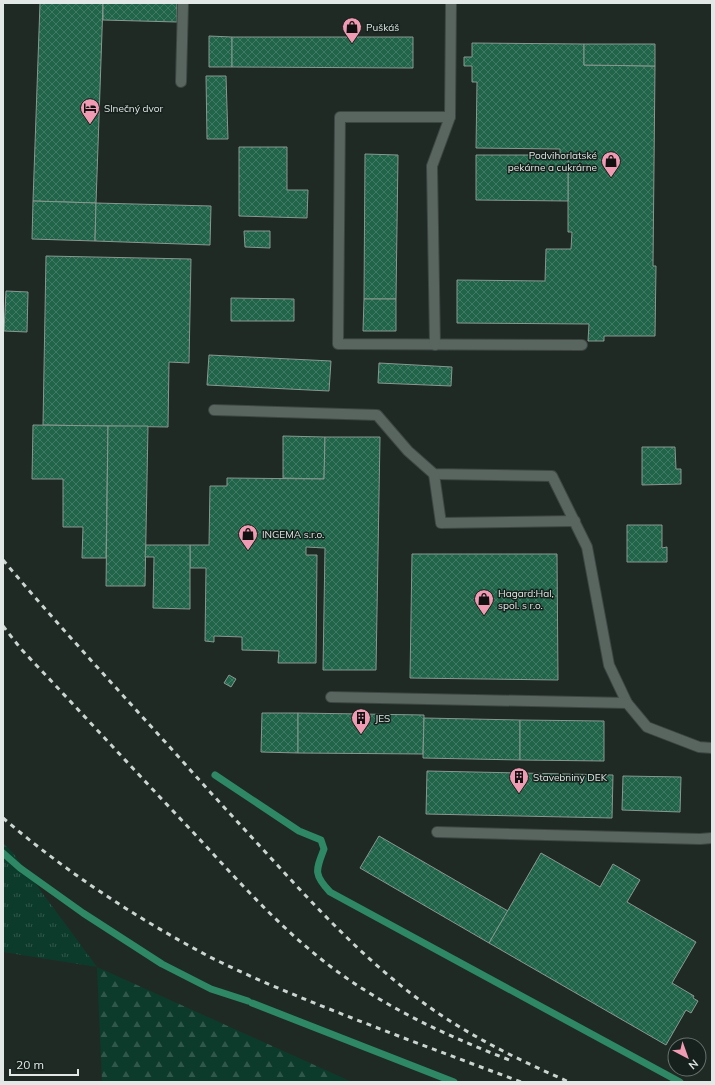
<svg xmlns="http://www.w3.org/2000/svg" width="715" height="1085" font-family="Mulish,sans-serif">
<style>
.grass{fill:url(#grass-tufts)}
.forest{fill:url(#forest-firs)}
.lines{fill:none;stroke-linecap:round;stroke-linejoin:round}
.stream{stroke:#2e8866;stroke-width:7}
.building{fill:url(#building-cross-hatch);stroke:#8a9791}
.service-casing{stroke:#3d4642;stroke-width:12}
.service{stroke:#59655f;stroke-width:10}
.rail{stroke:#ccd4d1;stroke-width:3;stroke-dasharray:5 5;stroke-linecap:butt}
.labels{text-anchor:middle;stroke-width:3;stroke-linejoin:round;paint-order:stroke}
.poi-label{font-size:10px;fill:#e1e8e5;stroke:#16201c;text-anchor:start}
</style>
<defs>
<pattern id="grass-tufts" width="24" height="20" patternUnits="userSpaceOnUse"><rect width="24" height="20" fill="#0d3b2b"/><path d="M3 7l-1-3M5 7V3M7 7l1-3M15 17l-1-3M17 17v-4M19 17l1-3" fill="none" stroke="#30574a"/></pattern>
<pattern id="forest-firs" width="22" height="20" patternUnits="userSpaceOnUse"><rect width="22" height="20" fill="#0d3b2b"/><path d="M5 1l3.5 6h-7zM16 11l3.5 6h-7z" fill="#30574a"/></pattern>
<pattern id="building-cross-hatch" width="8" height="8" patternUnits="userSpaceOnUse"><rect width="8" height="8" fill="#20644a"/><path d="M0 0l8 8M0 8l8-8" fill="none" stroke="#407a64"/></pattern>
</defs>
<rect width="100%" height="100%" fill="#1f2a25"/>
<path class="grass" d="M3 843 13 853 97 967 3 952Z"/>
<path class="forest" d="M97 967 352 1082H102Z"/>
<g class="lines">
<g class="stream">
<path d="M215 775 299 831 321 840 324 849C316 870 313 874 330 892L680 1082"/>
<path d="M3 853 20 868 83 913 162 964 211 989 248 1001"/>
<path d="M252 1003 454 1082"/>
</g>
</g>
<g class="building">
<path d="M40 3H103L96 203 33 201Z"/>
<path d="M103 3H177V22L103 20Z"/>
<path d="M209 36 232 37V67H209Z"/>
<path d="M232 37H413V68L232 67Z"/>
<path d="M472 43 584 44V65L655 66 653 266H656L655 336H604V341H588L589 324 457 323V280L545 281 546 249H571L572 232H568V155H560V149L476 148 477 82H472V66H464V57H472Z"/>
<path d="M584 44H655V66L584 65Z"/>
<path d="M206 76H226L228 139H207Z"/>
<path d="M239 147H287V190H308L307 218 239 216Z"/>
<path d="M365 154 398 155 396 299H364Z"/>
<path d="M476 155H568V201L476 200Z"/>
<path d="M33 201 96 203 95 241 32 239Z"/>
<path d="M96 203 211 206 210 245 95 241Z"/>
<path d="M244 231H270V248L245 247Z"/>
<path d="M46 256 191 259 189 363 169 362 168 427 43 425Z"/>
<path d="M6 291 28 292 27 332 4 331Z"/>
<path d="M231 298 294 299V321H231Z"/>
<path d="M364 299H396V331H363Z"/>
<path d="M209 355 331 361 329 391 207 385Z"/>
<path d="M379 363 452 367 451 386 378 383Z"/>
<path d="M33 425 108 426 106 558H82L83 527H63V479H32Z"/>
<path d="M108 426H148L145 586H106Z"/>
<path d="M283 436 325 437 324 479 283 478Z"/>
<path d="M325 437H380L376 670H323L325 548 306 547V555H317L316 663H278L279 651 242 650V637L214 636V642L205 641 206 568H190V545H209L210 486H227V478L324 479Z"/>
<path d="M642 447H675L676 469H681V484L642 485Z"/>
<path d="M627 525H662V548L667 547V562H627Z"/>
<path d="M146 545H190V609L153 608 154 557H145Z"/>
<path d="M412 554H557L558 680 410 678Z"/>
<path d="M229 675 236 679 231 687 224 683Z"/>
<path d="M262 713H298V753L261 752Z"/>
<path d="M298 713 424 715 423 754 298 753Z"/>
<path d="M424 718 520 720V760L423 758Z"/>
<path d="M520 720 604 721V761L520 760Z"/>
<path d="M427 771 613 775 612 818 426 814Z"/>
<path d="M623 776 681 777 680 812 622 810Z"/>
<path d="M379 836 508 911 489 943 360 868Z"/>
<path d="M541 853 600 887 613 864 640 880 627 902 696 942 672 983 694 996 693 998 698 1001 691 1013 686 1010 666 1045 489 943Z"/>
</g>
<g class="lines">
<g class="service-casing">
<g id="service">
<path d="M451 3 450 117H340L338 344 582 345"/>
<path d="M181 82 183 3"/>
<path d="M435 345 432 166 450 117"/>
<path d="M214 410 377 415 408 451 434 474 552 476 587 547 609 665 627 703 647 727 699 747 712 748"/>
<path d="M434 474 441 523 575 521"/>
<path d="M331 697 627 703"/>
<path d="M437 832 700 839 712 838"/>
</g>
</g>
<use href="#service" class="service"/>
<g class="rail">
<path d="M3 560C62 630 124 696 185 764 216 799 248 833 280 868 325 917 371 965 425 1004 469 1036 519 1060 569 1082"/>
<path d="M3 626 21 649C78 709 134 770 191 830 244 887 296 947 363 989 410 1019 460 1041 512 1061"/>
<path d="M3 818C66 872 136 918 210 957 256 980 304 999 352 1018 408 1040 465 1061 521 1082"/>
</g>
</g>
<defs>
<g id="shop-pin" transform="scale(1)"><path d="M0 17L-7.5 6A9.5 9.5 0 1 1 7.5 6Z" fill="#f19ab4" stroke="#16201c"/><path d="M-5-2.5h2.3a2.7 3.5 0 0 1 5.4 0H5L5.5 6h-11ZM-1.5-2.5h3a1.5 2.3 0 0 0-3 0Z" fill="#111"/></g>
<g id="hotel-pin" transform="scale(1)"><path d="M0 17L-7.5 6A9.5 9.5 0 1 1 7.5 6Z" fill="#f19ab4" stroke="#16201c"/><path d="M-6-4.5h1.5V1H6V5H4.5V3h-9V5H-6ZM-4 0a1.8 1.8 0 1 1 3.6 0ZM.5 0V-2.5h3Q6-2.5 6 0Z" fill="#111"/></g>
<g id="building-pin" transform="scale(1)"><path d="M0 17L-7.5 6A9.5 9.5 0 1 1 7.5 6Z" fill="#f19ab4" stroke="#16201c"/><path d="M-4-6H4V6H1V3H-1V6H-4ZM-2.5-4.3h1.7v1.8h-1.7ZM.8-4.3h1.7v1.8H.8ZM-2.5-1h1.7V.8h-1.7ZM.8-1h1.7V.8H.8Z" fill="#111"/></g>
</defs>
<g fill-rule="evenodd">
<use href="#shop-pin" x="352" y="27"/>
<use href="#hotel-pin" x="90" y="108"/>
<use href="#shop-pin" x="611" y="161"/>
<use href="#shop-pin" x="248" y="534"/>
<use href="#shop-pin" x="484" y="599"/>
<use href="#building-pin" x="361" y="718"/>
<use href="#building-pin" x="519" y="777"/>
</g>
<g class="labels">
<g class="poi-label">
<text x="366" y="31">Puškáš</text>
<text x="104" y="112">Slnečný dvor</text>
<text x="597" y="159" text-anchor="end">Podvihorlatské<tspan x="597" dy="12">pekárne a cukrárne</tspan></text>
<text x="262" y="538">INGEMA s.r.o.</text>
<text x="498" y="597">Hagard:Hal,<tspan x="498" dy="12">spol. s r.o.</tspan></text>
<text x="375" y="722">JES</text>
<text x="533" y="781">Stavebniny DEK</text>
</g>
</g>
<rect width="715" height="1085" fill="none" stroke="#e1e8e5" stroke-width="8"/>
<g transform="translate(687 1057) rotate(139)"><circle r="19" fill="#16201c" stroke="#67706c"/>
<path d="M0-3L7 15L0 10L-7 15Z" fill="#f19ab4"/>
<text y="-6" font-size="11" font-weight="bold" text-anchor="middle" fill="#e1e8e5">N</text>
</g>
<path d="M10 1069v6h68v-6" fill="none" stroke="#e1e8e5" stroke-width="2"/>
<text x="16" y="1069" font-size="12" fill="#e1e8e5" stroke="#16201c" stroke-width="3" paint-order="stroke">20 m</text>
</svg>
